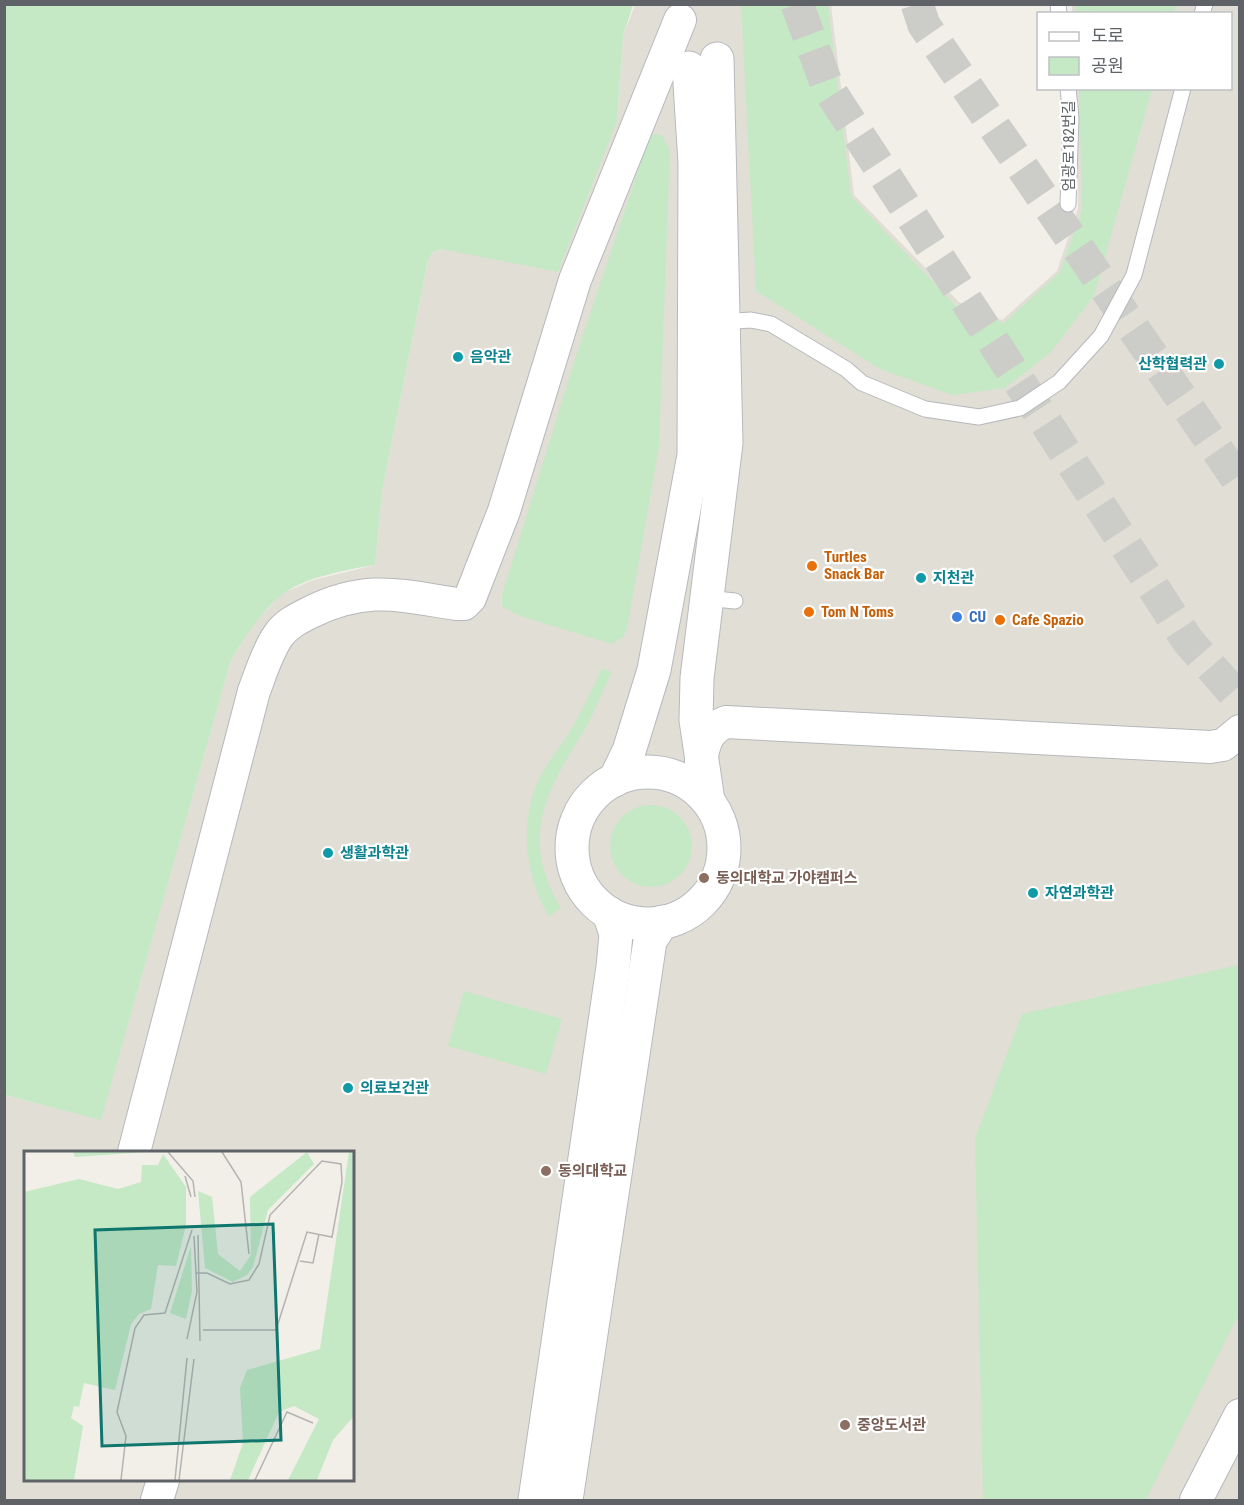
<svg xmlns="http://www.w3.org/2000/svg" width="1244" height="1505" font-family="'Roboto Condensed','Noto Sans KR',sans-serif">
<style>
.education{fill:#e1ded6;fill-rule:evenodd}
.green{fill:#c5e8c5}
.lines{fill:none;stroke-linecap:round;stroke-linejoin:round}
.highway-tunnel{stroke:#ccccc8;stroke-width:33;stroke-dasharray:33 16;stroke-linecap:butt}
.lane-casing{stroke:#b5b8bc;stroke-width:17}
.street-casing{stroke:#b5b8bc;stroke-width:34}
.secondary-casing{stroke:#b6babf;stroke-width:35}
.lane{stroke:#fff;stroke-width:15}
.street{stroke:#fff;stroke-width:32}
.secondary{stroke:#fff;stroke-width:33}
.culture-dot{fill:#0f9aa8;stroke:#fff;stroke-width:2}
.food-dot{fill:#e8710a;stroke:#fff;stroke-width:2}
.shop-dot{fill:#3f7fe0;stroke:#fff;stroke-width:2}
.education-dot{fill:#8d6e63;stroke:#fff;stroke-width:2}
.labels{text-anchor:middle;stroke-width:4.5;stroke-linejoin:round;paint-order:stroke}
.street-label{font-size:15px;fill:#5f6368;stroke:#fff}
.culture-label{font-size:15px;font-weight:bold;fill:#0d838f;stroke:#fff;text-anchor:start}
.food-label{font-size:15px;font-weight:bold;fill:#c56008;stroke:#fff;text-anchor:start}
.shop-label{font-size:15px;font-weight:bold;fill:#366cbe;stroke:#fff;text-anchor:start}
.education-label{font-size:15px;font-weight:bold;fill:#785e54;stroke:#fff;text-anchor:start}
.inset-road{fill:none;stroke:#b3b3b1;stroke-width:1.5}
.view{fill:#0f766e;fill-opacity:0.15;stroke:#0f766e;stroke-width:3}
.inset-edge{fill:none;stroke:#5f6368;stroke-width:3}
</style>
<rect width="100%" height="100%" fill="#f1efe8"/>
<path class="education" d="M635 5H831L854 195 959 302 1002 320 1057 271 1078 208 1076 89 1230 88V14L1072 13V5H1239V1500H5L4 1095 101 1119 231 660 253 624 283 593 313 580 375 565 382 491 428 260 433 252 442 249 617 121 623 36ZM26 1152H352V1480H26Z"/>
<g class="green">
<path d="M4 5H633L623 36 617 121 558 272 442 249 433 252 428 260 382 491 375 565C349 569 301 578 282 595 260 613 245 636 231 660L101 1120 5 1095Z"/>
<path d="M741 5H828L851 196 956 306 1004 323 1060 272 1082 210 1079 89H1152L1094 296 1051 352 1005 388 952 395 880 369 756 291Z"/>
<path d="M1075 5V4L1176 5 1173 14 1076 13Z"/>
<path d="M654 134 662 135 670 150 659 447 627 629 623 637 612 644 520 616 502 606V595L576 356 649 138Z"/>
<path d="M602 668 612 672C602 692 594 714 582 734 544 794 520 840 561 908L549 916C526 878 520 831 535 788 544 765 561 747 573 726 584 707 593 687 602 668Z"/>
<circle cx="651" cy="846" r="41"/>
<path d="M1239 965V1314L1146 1500H983L975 1138 1022 1014Z"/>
<path d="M464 991 562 1019 546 1074 448 1046Z"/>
</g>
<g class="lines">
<g class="highway-tunnel">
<path d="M797 4 828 88 1188 641 1240 700"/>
<path d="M917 4 924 25 1240 483"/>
</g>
<g class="lane-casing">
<g id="lane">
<path d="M1058 4 1059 14"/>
<path d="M1202 14 1205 4"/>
<path d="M1068 88 1071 118 1068 204"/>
<path d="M720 322 751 320 771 324 846 369 862 383 925 409 979 417 1020 408 1059 382 1101 336 1134 275 1183 88"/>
<path d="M706 598 735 601"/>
</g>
</g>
<g class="street-casing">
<g id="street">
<path d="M701 761C704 743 708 729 726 722L1210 747 1223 745 1240 731"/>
<path d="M134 1152 254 691C261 673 267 652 278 636 286 624 299 618 311 612 367 585 398 595 456 604H464L470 598 504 511 575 280 680 20"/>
<path d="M157 1500 163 1480"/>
<path d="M1196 1500 1240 1415"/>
</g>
</g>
<g class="secondary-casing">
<g id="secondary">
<circle cx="648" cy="848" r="76"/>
<path d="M615 780 629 751 654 670 694 455 695 163 689 68"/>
<path d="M708 801 696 720 697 678 726 443 717 59"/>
<path d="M535 1500 613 967 616 934 609 913"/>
<path d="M566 1500 650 941 662 922"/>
</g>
</g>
<use href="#lane" class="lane"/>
<use href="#street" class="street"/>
<use href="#secondary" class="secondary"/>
</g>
<g class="culture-dot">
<circle cx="458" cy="357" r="6"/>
<circle cx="1219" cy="364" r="6"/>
<circle cx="921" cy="578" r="6"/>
<circle cx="328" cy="853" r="6"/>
<circle cx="1033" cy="893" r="6"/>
<circle cx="348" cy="1088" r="6"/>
</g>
<g class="food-dot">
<circle cx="812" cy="566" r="6"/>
<circle cx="809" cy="612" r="6"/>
<circle cx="1000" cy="620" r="6"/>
</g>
<circle class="shop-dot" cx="957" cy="617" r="6"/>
<g class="education-dot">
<circle cx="704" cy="878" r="6"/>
<circle cx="546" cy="1171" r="6"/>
<circle cx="845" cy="1425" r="6"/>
</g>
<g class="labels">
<g class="street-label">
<text transform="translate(1069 146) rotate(-90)" y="5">엄광로182번길</text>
</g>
<g class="culture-label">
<text x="470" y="362">음악관</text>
<text x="1207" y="369" text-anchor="end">산학협력관</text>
<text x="933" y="583">지천관</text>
<text x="340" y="858">생활과학관</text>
<text x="1045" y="898">자연과학관</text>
<text x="360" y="1093">의료보건관</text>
</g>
<g class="food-label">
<text x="824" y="562">Turtles<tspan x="824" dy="17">Snack Bar</tspan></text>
<text x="821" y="617">Tom N Toms</text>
<text x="1012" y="625">Cafe Spazio</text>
</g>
<g class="shop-label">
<text x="969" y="622">CU</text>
</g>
<g class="education-label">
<text x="716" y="883">동의대학교 가야캠퍼스</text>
<text x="558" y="1176">동의대학교</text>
<text x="857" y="1430">중앙도서관</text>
</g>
</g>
<g transform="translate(24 1151)">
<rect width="330" height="330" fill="#f1efe8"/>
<path d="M49 1H121L51 6ZM283 1 290 13 244 59 229 116 223 124 209 131 181 117 174 40 188 46 194 103 216 120 227 104 226 46ZM325 1H330V265L309 289 293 329H264L295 268 270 255 255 261 224 329H206L219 292 216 237 223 219 296 198ZM139 3 162 36V74L152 115 134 114 127 158 115 163 107 173 91 239 60 232 55 256 50 255 47 267 59 275 50 329H0V41L55 28 94 38 117 31 118 14H134ZM167 95 168 140 162 168 146 162Z" fill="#c5e8c5"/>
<path class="inset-road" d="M144 1 169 30 171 46M198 1 217 31 225 103M161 25 167 46M174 84 176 190M276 110 289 112 295 83M172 122H183L206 133 225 129 235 113 246 64 298 10 317 13 318 31 308 86 283 81 252 179H179M163 188 173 141 170 85M97 329 102 285 93 261 111 177 120 164 141 162 168 79M151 329 163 207M155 329 170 208M231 329 263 261 289 272"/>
<path class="view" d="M249 73 257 289 78 295 71 79Z"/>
<rect width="330" height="330" class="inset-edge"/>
</g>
<rect width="1244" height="1505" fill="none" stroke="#5f6368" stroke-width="12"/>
<rect x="1037" y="12" width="195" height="78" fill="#ffffff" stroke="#bfc1c3" stroke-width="1.5"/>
<rect x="1049" y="32" width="30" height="9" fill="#ffffff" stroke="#bfc1c3" stroke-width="1.5"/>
<text x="1091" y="42" font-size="18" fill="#5f6368">도로</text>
<rect x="1049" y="57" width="30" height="18" fill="#c5e8c5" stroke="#bfc1c3" stroke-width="1.5"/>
<text x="1091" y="72" font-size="18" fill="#5f6368">공원</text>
</svg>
